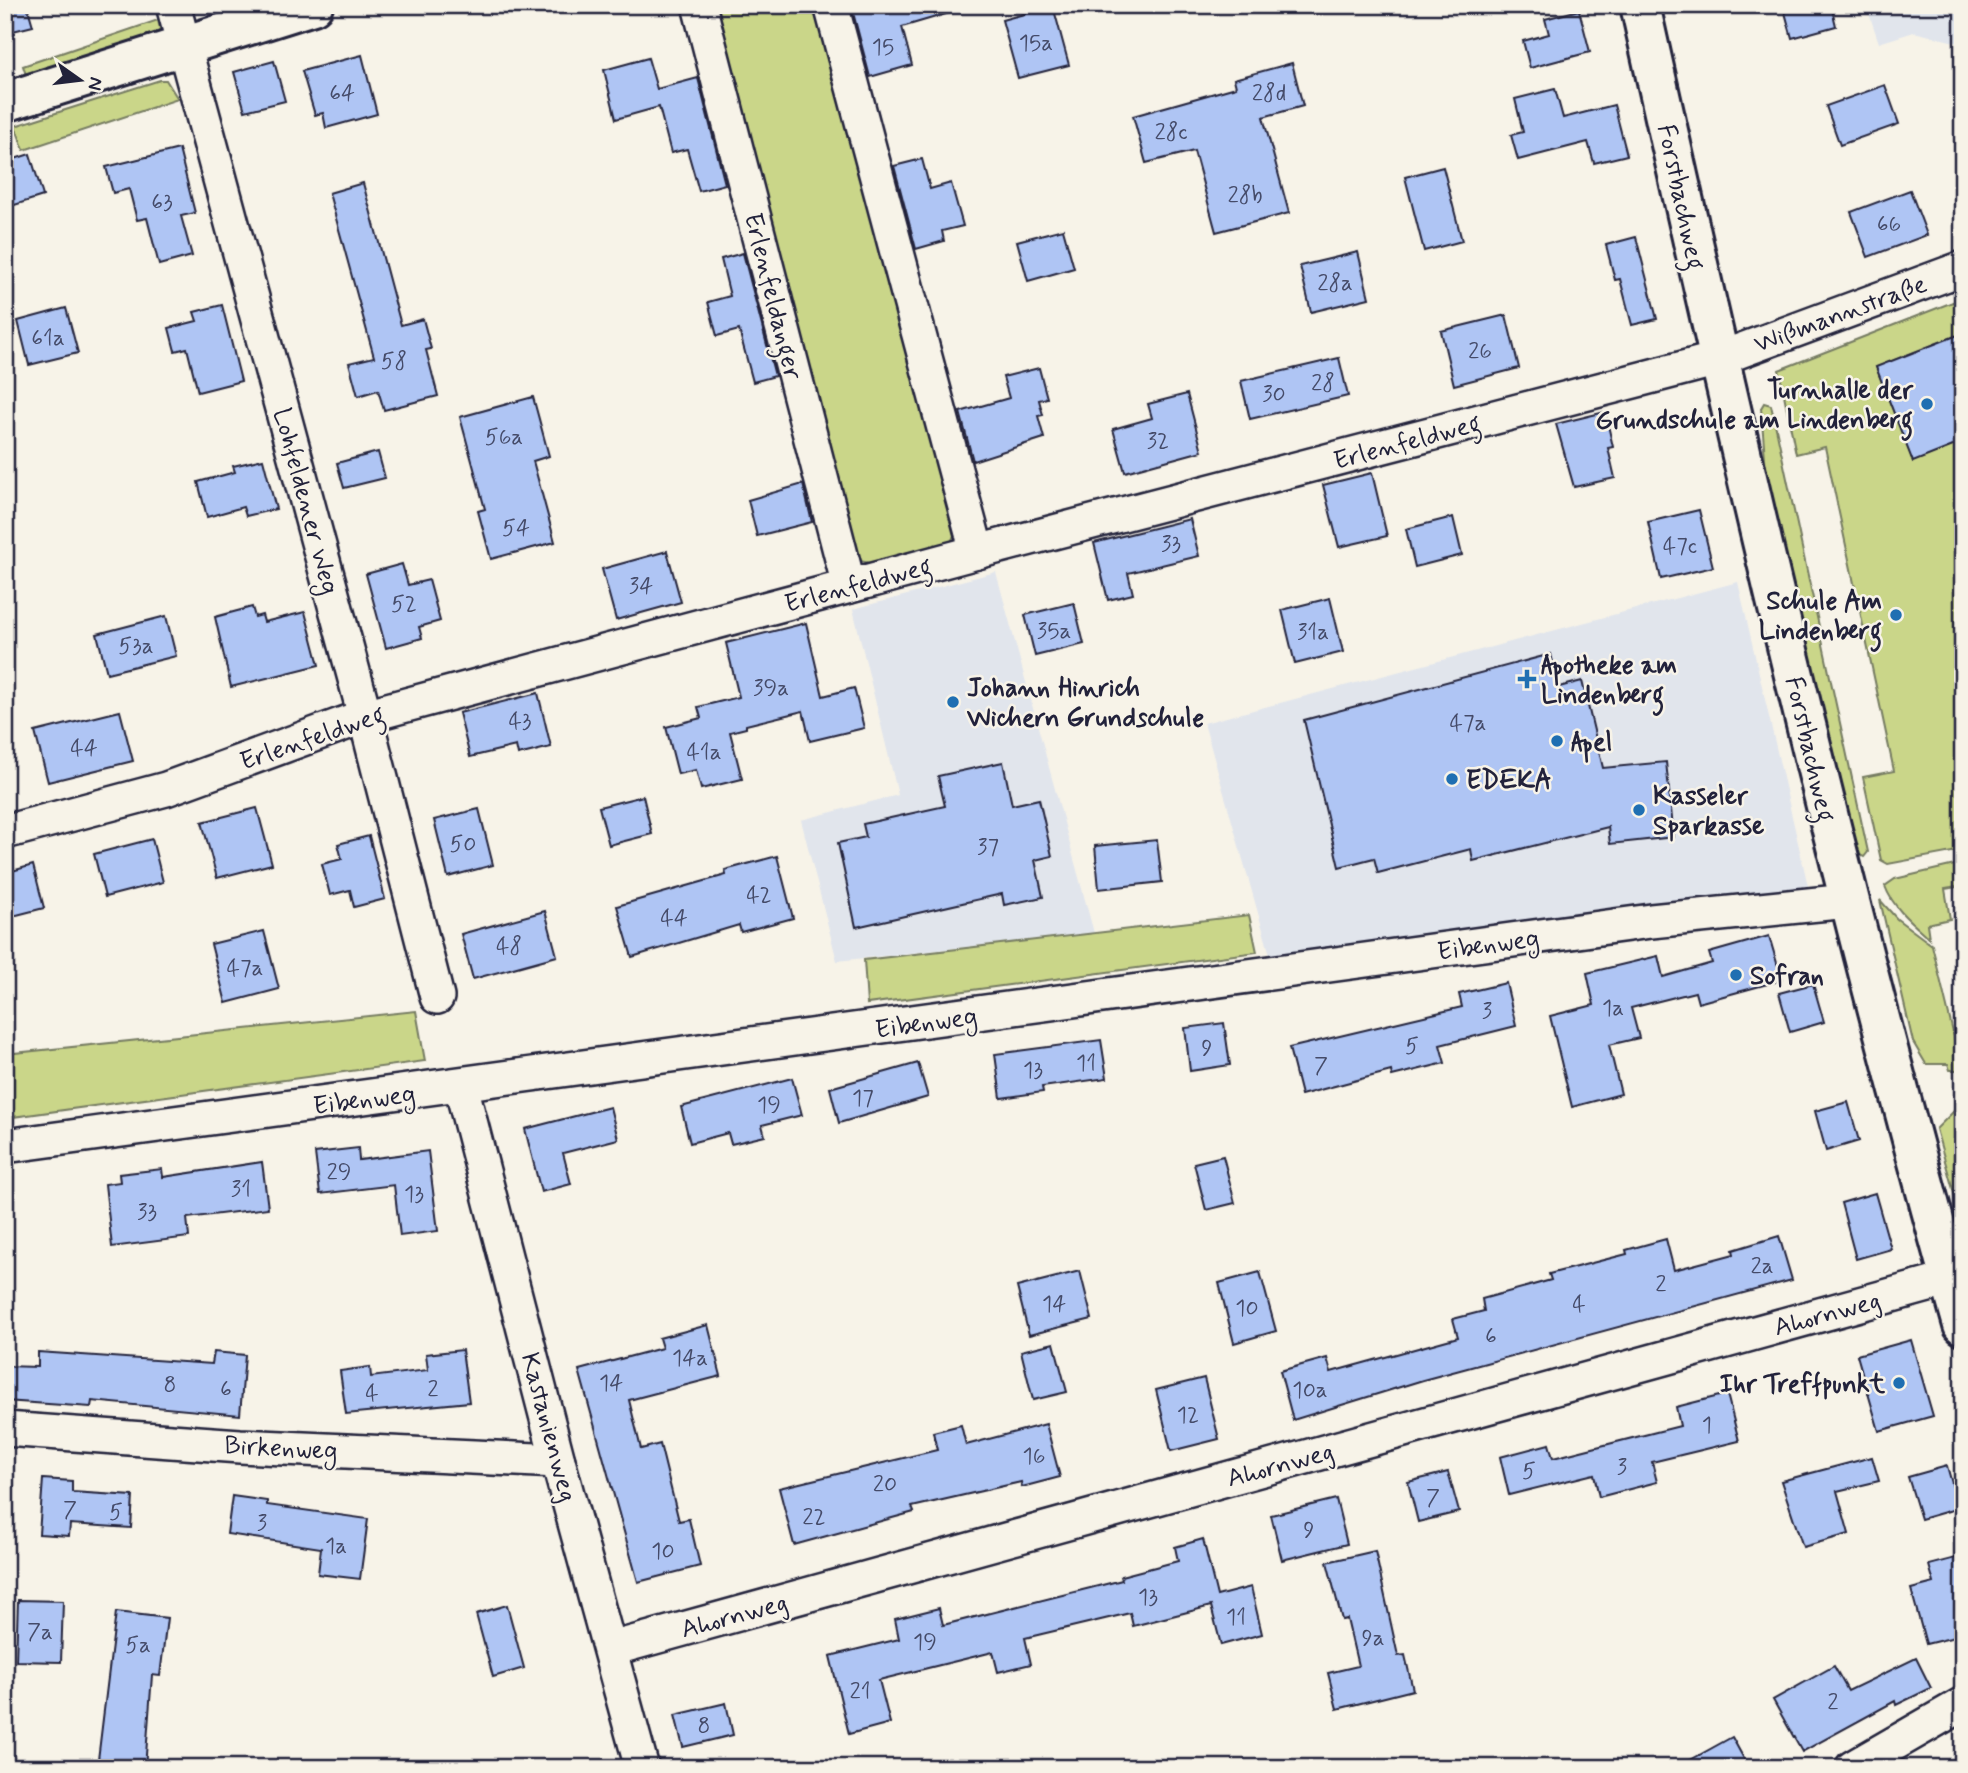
<svg xmlns="http://www.w3.org/2000/svg" width="1968" height="1773" font-family="Mynerve,sans-serif">
<style>
.built{fill:#e1e5ec}
.green{fill:#cad689;stroke:#767c62;stroke-width:2}
.building{fill:#afc5f4;stroke:#22223b;stroke-width:2}
.lines{fill:none;stroke-linecap:round;stroke-linejoin:round}
.minor-casing{stroke:#22223b;stroke-width:38}
.tertiary-casing{stroke:#22223b;stroke-width:44}
.secondary-casing{stroke:#22223b;stroke-width:44}
.minor{stroke:#f7f3e8;stroke-width:33}
.tertiary{stroke:#f7f3e8;stroke-width:38}
.secondary{stroke:#f7f3e8;stroke-width:38}
.poi-dot{fill:#1f6fb2;stroke:#f7f3e8;stroke-width:2.5}
.labels{text-anchor:middle;stroke-width:5;stroke-linejoin:round;paint-order:stroke}
.number-label{font-size:23px;fill:#454b69}
.street-label{font-size:26px;fill:#22223b;stroke:#f7f3e8}
.poi-label{font-size:26px;font-weight:bold;fill:#22223b;stroke:#f7f3e8;text-anchor:start}
</style>
<rect width="100%" height="100%" fill="#f7f3e8"/>
<filter id="ink" filterUnits="userSpaceOnUse"><feTurbulence type="fractalNoise" baseFrequency=".0143" numOctaves="2"/><feDisplacementMap in="SourceGraphic" scale="14" xChannelSelector="R" yChannelSelector="G"/><feConvolveMatrix kernelMatrix="1 2 1 2 8 2 1 2 1" color-interpolation-filters="sRGB"/></filter>
<g filter="url(#ink)">
<g class="built">
<path d="M1866 5H1963V44L1914 32 1879 43Z"/>
<path d="M996 572 1094 933 837 961 801 820 898 795 853 609Z"/>
<path d="M1738 582 1808 886 1272 962 1204 723Z"/>
</g>
<g class="green">
<path d="M717 5H818L957 529 951 542 874 564 860 561Z"/>
<path d="M158 20 160 29 157 37 26 75 23 66Z"/>
<path d="M160 80H166L178 99 24 150 15 126Z"/>
<path d="M1963 298V333L1876 367 1913 461 1963 442V850L1888 864 1881 860 1863 777 1894 771 1825 447 1796 454 1779 370Z"/>
<path d="M1764 403 1771 405 1868 852 1864 857 1855 852 1768 496 1761 408Z"/>
<path d="M1963 863V886L1945 889 1950 919 1927 924 1929 938C1912 923 1893 908 1885 886L1895 879Z"/>
<path d="M1880 900 1897 919 1932 945 1962 1070H1950L1948 1064H1926L1913 1042Z"/>
<path d="M1249 915 1257 952 867 1004 864 960Z"/>
<path d="M416 1011 425 1061 5 1118V1054Z"/>
<path d="M1963 1102V1225L1936 1129Z"/>
</g>
<g class="building">
<path d="M5 5H27L33 26 5 33Z"/>
<path d="M851 5H952L953 12 902 27 912 65 870 77Z"/>
<path d="M1783 5H1831L1836 26 1792 38Z"/>
<path d="M1053 6 1069 65 1018 78 1002 20Z"/>
<path d="M1579 10 1590 52 1530 68 1523 41 1549 34 1545 19Z"/>
<path d="M362 55 377 114 326 128 323 113 315 115 302 71Z"/>
<path d="M648 58 657 89 698 78 725 184 699 191 687 149 671 153 659 107 616 119 604 70Z"/>
<path d="M274 61 285 101 245 111 234 72Z"/>
<path d="M1292 63 1303 106 1263 117 1289 213 1216 232 1194 151 1146 163 1133 116 1236 87 1234 79Z"/>
<path d="M1885 85 1899 124 1840 145 1826 106Z"/>
<path d="M1555 89 1563 118 1614 105 1627 155 1594 163 1588 142 1518 160 1511 135 1523 132 1515 99Z"/>
<path d="M179 149 195 213 181 216 192 256 159 265 147 218 137 220 129 189 113 193 106 167Z"/>
<path d="M30 154 43 196 5 208V162Z"/>
<path d="M922 159 930 189 951 183 963 226 942 231 944 241 916 249 894 166Z"/>
<path d="M1443 167 1462 241 1424 251 1405 177Z"/>
<path d="M363 183 401 325 423 319 431 349 426 350 438 396 384 410 378 390 358 396 349 363 374 357 329 193Z"/>
<path d="M1910 190 1927 235 1868 257 1851 212Z"/>
<path d="M1063 229 1074 268 1028 281 1017 241Z"/>
<path d="M1636 237 1657 319 1632 325 1620 279 1615 280 1606 245Z"/>
<path d="M1358 252 1369 298 1311 312 1300 266Z"/>
<path d="M743 253 775 376 753 382 739 330 717 336 708 302 730 296 721 259Z"/>
<path d="M222 305 241 381 198 392 187 348 175 351 169 328 197 321 194 312Z"/>
<path d="M66 308 78 353 29 365 18 321Z"/>
<path d="M1506 315 1519 368 1454 385 1441 331Z"/>
<path d="M1963 333V442L1913 462 1876 367Z"/>
<path d="M1339 358 1348 396 1250 419 1241 381Z"/>
<path d="M1039 368 1047 398 1039 400 1043 415 1038 416 1044 438 973 461 960 412 1009 398 1003 377Z"/>
<path d="M1187 394 1202 451 1125 472 1113 429 1152 418 1148 404Z"/>
<path d="M533 397 549 456 533 461 555 542 491 559 478 511 485 509 460 417Z"/>
<path d="M1605 412 1613 447 1608 448 1615 478 1574 487 1556 424Z"/>
<path d="M378 452 385 478 344 488 337 463Z"/>
<path d="M263 459 276 509 246 516 243 507 207 517 198 482 235 472 233 466Z"/>
<path d="M1372 473 1387 536 1339 547 1323 485Z"/>
<path d="M803 484 812 522 757 536 748 500Z"/>
<path d="M1699 510 1713 567 1661 579 1648 522Z"/>
<path d="M1453 517 1462 555 1415 567 1406 529Z"/>
<path d="M1190 519 1199 556 1128 573 1133 594 1108 600 1094 543Z"/>
<path d="M667 551 681 602 616 620 602 569Z"/>
<path d="M402 564 408 585 429 580 440 621 419 627 422 638 386 648 366 574Z"/>
<path d="M1330 598 1343 652 1295 664 1282 610Z"/>
<path d="M1074 603 1084 644 1035 656 1025 615Z"/>
<path d="M252 607 255 617 262 615 264 622 305 612 319 665 231 687 215 617Z"/>
<path d="M166 616 176 656 107 673 97 634Z"/>
<path d="M806 623 823 696 854 688 864 728 810 741 803 711 746 725V728L730 732 742 779 701 789 696 770 678 774 666 727 701 718 698 707 739 697 726 643Z"/>
<path d="M1551 654 1559 687 1582 681 1603 768 1666 762 1674 837 1610 844 1608 827 1473 861 1471 849 1378 873 1374 858 1339 867 1304 720Z"/>
<path d="M538 693 551 747 518 755 516 746 470 757 459 713Z"/>
<path d="M120 711 133 761 48 782 35 732Z"/>
<path d="M1003 762 1012 805 1039 799 1052 856 1035 860 1043 897 1004 905 1002 894 856 927 838 843 866 837 863 824 945 806 938 776Z"/>
<path d="M643 796 652 834 609 845 599 807Z"/>
<path d="M257 808 272 864 217 878 202 822Z"/>
<path d="M479 809 493 865 448 877 434 820Z"/>
<path d="M369 836 385 899 354 907 350 890 330 895 322 864 342 859 338 844Z"/>
<path d="M152 839 163 882 105 897 94 854Z"/>
<path d="M1157 840 1162 882 1099 889 1095 846Z"/>
<path d="M777 856 793 918 741 932 739 925 632 957 617 906 726 875 725 870Z"/>
<path d="M33 865 44 908 5 918V873Z"/>
<path d="M545 911 557 956 473 979 461 934Z"/>
<path d="M264 931 279 989 226 1003 211 944Z"/>
<path d="M1769 936 1782 980 1698 1003 1695 992 1631 1008 1639 1038 1609 1045 1621 1094 1572 1107 1550 1016 1594 1005 1587 973 1658 956 1663 977 1712 963 1709 953Z"/>
<path d="M1506 983 1516 1026 1440 1045 1445 1063 1392 1076 1391 1071 1301 1095 1289 1048 1462 1007 1459 994Z"/>
<path d="M1813 984 1824 1022 1790 1032 1779 993Z"/>
<path d="M1224 1023 1230 1065 1190 1071 1185 1028Z"/>
<path d="M1101 1040 1107 1078 1042 1087 1043 1092 1001 1098 995 1054Z"/>
<path d="M918 1063 928 1097 839 1123 830 1088Z"/>
<path d="M792 1078 802 1115 762 1125 765 1136 731 1144 728 1133 690 1143 681 1107Z"/>
<path d="M1848 1102 1859 1141 1826 1151 1815 1111Z"/>
<path d="M610 1107 618 1139 563 1153 571 1184 541 1192 525 1129Z"/>
<path d="M358 1148 359 1160 428 1151 438 1231 400 1236 394 1185 320 1194 315 1153Z"/>
<path d="M1223 1156 1235 1203 1206 1210 1194 1163Z"/>
<path d="M262 1162 268 1208 187 1218 189 1237 112 1247 105 1184 120 1182 119 1174 162 1169 163 1177Z"/>
<path d="M1875 1193 1891 1249 1856 1259 1841 1203Z"/>
<path d="M1779 1236 1792 1280 1423 1380 1293 1420 1280 1371 1327 1358 1331 1372 1458 1337 1453 1319 1484 1311 1482 1299 1551 1280 1549 1274 1627 1254 1626 1250 1666 1239 1674 1270 1734 1254 1733 1250Z"/>
<path d="M1080 1271 1092 1319 1029 1335 1017 1287Z"/>
<path d="M1260 1272 1276 1331 1234 1343 1219 1283Z"/>
<path d="M708 1325 721 1376 629 1400 641 1449 660 1444 679 1521 689 1519 700 1566 638 1582 579 1370 662 1348 659 1338Z"/>
<path d="M1911 1340 1933 1416 1879 1431 1857 1355Z"/>
<path d="M1054 1343 1067 1392 1033 1400 1021 1351Z"/>
<path d="M462 1350 469 1402 346 1414 340 1371 370 1367 371 1377 428 1370 426 1354Z"/>
<path d="M38 1352 212 1364 214 1352 245 1355 240 1415 92 1401 91 1407 5 1401V1366L38 1367Z"/>
<path d="M1204 1378 1219 1439 1171 1451 1156 1390Z"/>
<path d="M1727 1394 1739 1441 1652 1462 1657 1482 1599 1497 1594 1474 1509 1495 1500 1457 1549 1444 1553 1458 1680 1426 1676 1407Z"/>
<path d="M1046 1424 1060 1477 1022 1487 1021 1482 912 1507 914 1512 794 1545 779 1488 937 1450 933 1432 961 1425 966 1445Z"/>
<path d="M1872 1457 1879 1481 1837 1491 1849 1534 1803 1547 1781 1481Z"/>
<path d="M1947 1466 1959 1508 1921 1519 1908 1477Z"/>
<path d="M1448 1472 1459 1512 1418 1522 1408 1482Z"/>
<path d="M43 1479 72 1481V1492L133 1496 131 1528 70 1524 69 1536 39 1534Z"/>
<path d="M232 1496 267 1501V1505L368 1519 360 1579 318 1574 321 1548 227 1534Z"/>
<path d="M1336 1499 1347 1544 1282 1560 1271 1515Z"/>
<path d="M1203 1539 1217 1596 1251 1587 1262 1634 1221 1645 1211 1606 1133 1626 1130 1613 1025 1638 1031 1664 998 1672 993 1652 879 1680 890 1723 849 1734 830 1656 899 1639 895 1619 939 1608 943 1625 1122 1580 1121 1576 1178 1561 1175 1547Z"/>
<path d="M1375 1551 1398 1656 1405 1655 1413 1690 1337 1709 1328 1673 1358 1666 1347 1619 1342 1620 1327 1562Z"/>
<path d="M1963 1556V1635L1926 1644 1911 1589 1934 1583 1929 1565Z"/>
<path d="M18 1600 63 1601 61 1662 16 1661Z"/>
<path d="M507 1605 524 1668 493 1677 476 1614Z"/>
<path d="M116 1612 167 1618 160 1676 152 1675 145 1768H97Z"/>
<path d="M1916 1658 1931 1688 1896 1705 1895 1701 1802 1752 1773 1700 1834 1666 1848 1691Z"/>
<path d="M726 1703 733 1735 683 1747 675 1715Z"/>
<path d="M1732 1737 1749 1768H1676Z"/>
</g>
<g class="lines">
<g class="minor-casing">
<g id="minor">
<path d="M173 5 365 716 437 997"/>
<path d="M699 5 849 586"/>
<path d="M831 5 977 552"/>
<path d="M5 832 166 789 365 716 977 552 1718 359 1963 268"/>
<path d="M461 1086 558 1461 642 1768"/>
<path d="M5 1146 1651 921 1848 901"/>
<path d="M5 1429 240 1446 558 1461"/>
<path d="M611 1649 1950 1279"/>
<path d="M1852 1768 1963 1704"/>
</g>
</g>
<g class="tertiary-casing">
<path id="tertiary" d="M1640 5C1738 448 1840 889 1963 1325"/>
</g>
<g class="secondary-casing">
<path id="secondary" d="M5 102 313 5"/>
</g>
<use href="#minor" class="minor"/>
<use href="#tertiary" class="tertiary"/>
<use href="#secondary" class="secondary"/>
</g>
</g>
<g class="poi-dot">
<circle cx="1927" cy="404" r="7"/>
<circle cx="1896" cy="615" r="7"/>
<path d="M1523.5 668.5h7v7h7v7h-7v7h-7v-7h-7v-7h7z"/>
<circle cx="953" cy="702" r="7"/>
<circle cx="1557" cy="741" r="7"/>
<circle cx="1452" cy="779" r="7"/>
<circle cx="1639" cy="810" r="7"/>
<circle cx="1736" cy="975" r="7"/>
<circle cx="1899" cy="1383" r="7"/>
</g>
<g class="labels">
<g class="number-label">
<text x="1036" y="50">15a</text>
<text x="883" y="54">15</text>
<text x="342" y="100">64</text>
<text x="1269" y="100">28d</text>
<text x="1171" y="139">28c</text>
<text x="1245" y="202">28b</text>
<text x="162" y="209">63</text>
<text x="1889" y="231">66</text>
<text x="1335" y="290">28a</text>
<text x="48" y="345">61a</text>
<text x="1480" y="358">26</text>
<text x="394" y="368">58</text>
<text x="1323" y="390">28</text>
<text x="1274" y="401">30</text>
<text x="504" y="444">56a</text>
<text x="1158" y="448">32</text>
<text x="516" y="535">54</text>
<text x="1171" y="551">33</text>
<text x="1680" y="553">47c</text>
<text x="641" y="593">34</text>
<text x="404" y="611">52</text>
<text x="1054" y="638">35a</text>
<text x="1313" y="639">31a</text>
<text x="136" y="653">53a</text>
<text x="771" y="695">39a</text>
<text x="520" y="728">43</text>
<text x="1468" y="730">47a</text>
<text x="84" y="755">44</text>
<text x="704" y="759">41a</text>
<text x="463" y="851">50</text>
<text x="988" y="854">37</text>
<text x="759" y="902">42</text>
<text x="674" y="925">44</text>
<text x="509" y="953">48</text>
<text x="245" y="975">47a</text>
<text x="1613" y="1015">1a</text>
<text x="1487" y="1018">3</text>
<text x="1412" y="1053">5</text>
<text x="1207" y="1055">9</text>
<text x="1086" y="1070">11</text>
<text x="1321" y="1073">7</text>
<text x="1033" y="1077">13</text>
<text x="863" y="1105">17</text>
<text x="769" y="1112">19</text>
<text x="339" y="1179">29</text>
<text x="241" y="1196">31</text>
<text x="414" y="1201">13</text>
<text x="147" y="1219">33</text>
<text x="1762" y="1273">2a</text>
<text x="1661" y="1291">2</text>
<text x="1054" y="1311">14</text>
<text x="1579" y="1311">4</text>
<text x="1247" y="1315">10</text>
<text x="1491" y="1343">6</text>
<text x="690" y="1365">14a</text>
<text x="611" y="1390">14</text>
<text x="170" y="1392">8</text>
<text x="226" y="1396">6</text>
<text x="433" y="1396">2</text>
<text x="1310" y="1397">10a</text>
<text x="372" y="1400">4</text>
<text x="1188" y="1422">12</text>
<text x="1707" y="1432">1</text>
<text x="1034" y="1463">16</text>
<text x="1622" y="1474">3</text>
<text x="1529" y="1478">5</text>
<text x="885" y="1491">20</text>
<text x="1433" y="1505">7</text>
<text x="70" y="1517">7</text>
<text x="116" y="1519">5</text>
<text x="814" y="1524">22</text>
<text x="262" y="1530">3</text>
<text x="1309" y="1537">9</text>
<text x="336" y="1553">1a</text>
<text x="663" y="1558">10</text>
<text x="1148" y="1604">13</text>
<text x="1236" y="1624">11</text>
<text x="40" y="1639">7a</text>
<text x="1373" y="1645">9a</text>
<text x="925" y="1649">19</text>
<text x="138" y="1652">5a</text>
<text x="860" y="1698">21</text>
<text x="1833" y="1709">2</text>
<text x="704" y="1733">8</text>
</g>
<g class="street-label">
<text transform="translate(1682 197) rotate(78)" y="9">Forstbachweg</text>
<text transform="translate(774 296) rotate(76)" y="9">Erlenfeldanger</text>
<text transform="translate(1840 313) rotate(-20)" y="9">Wißmannstraße</text>
<text transform="translate(1407 441) rotate(-15)" y="9">Erlenfeldweg</text>
<text transform="translate(307 501) rotate(75)" y="9">Lohfeldener Weg</text>
<text transform="translate(858 584) rotate(-15)" y="9">Erlenfeldweg</text>
<text transform="translate(312 737) rotate(-19)" y="9">Erlenfeldweg</text>
<text transform="translate(1811 749) rotate(77)" y="9">Forstbachweg</text>
<text transform="translate(1488 944) rotate(-8)" y="9">Eibenweg</text>
<text transform="translate(926 1022) rotate(-8)" y="9">Eibenweg</text>
<text transform="translate(364 1099) rotate(-7)" y="9">Eibenweg</text>
<text transform="translate(1827 1313) rotate(-15)" y="9">Ahornweg</text>
<text transform="translate(550 1427) rotate(75)" y="9">Kastanienweg</text>
<text transform="translate(281 1447) rotate(3)" y="9">Birkenweg</text>
<text transform="translate(1280 1464) rotate(-15)" y="9">Ahornweg</text>
<text transform="translate(734 1615) rotate(-15)" y="9">Ahornweg</text>
</g>
<g class="poi-label">
<text x="1913" y="398" text-anchor="end">Turnhalle der<tspan x="1913" dy="30">Grundschule am Lindenberg</tspan></text>
<text x="1882" y="609" text-anchor="end">Schule Am<tspan x="1882" dy="30">Lindenberg</tspan></text>
<text x="1541" y="673">Apotheke am<tspan x="1541" dy="30">Lindenberg</tspan></text>
<text x="967" y="696">Johann Hinrich<tspan x="967" dy="30">Wichern Grundschule</tspan></text>
<text x="1571" y="750">Apel</text>
<text x="1466" y="788">EDEKA</text>
<text x="1653" y="804">Kasseler<tspan x="1653" dy="30">Sparkasse</tspan></text>
<text x="1750" y="984">Sofran</text>
<text x="1885" y="1392" text-anchor="end">Ihr Treffpunkt</text>
</g>
</g>
<rect width="1968" height="1773" fill="none" stroke="#f7f3e8" stroke-width="28"/>
<rect x="14" y="14" width="1940" height="1745" fill="none" stroke="#22223b" stroke-width="2.5" filter="url(#ink)"/>
<g transform="translate(80 80) rotate(104)" stroke="#f7f3e8" stroke-width="5" paint-order="stroke">
<path d="M0-5L12 26L0 18L-12 26Z" fill="#22223b"/>
<text y="-10" font-size="19" font-weight="bold" text-anchor="middle" fill="#22223b">N</text>
</g>
</svg>
